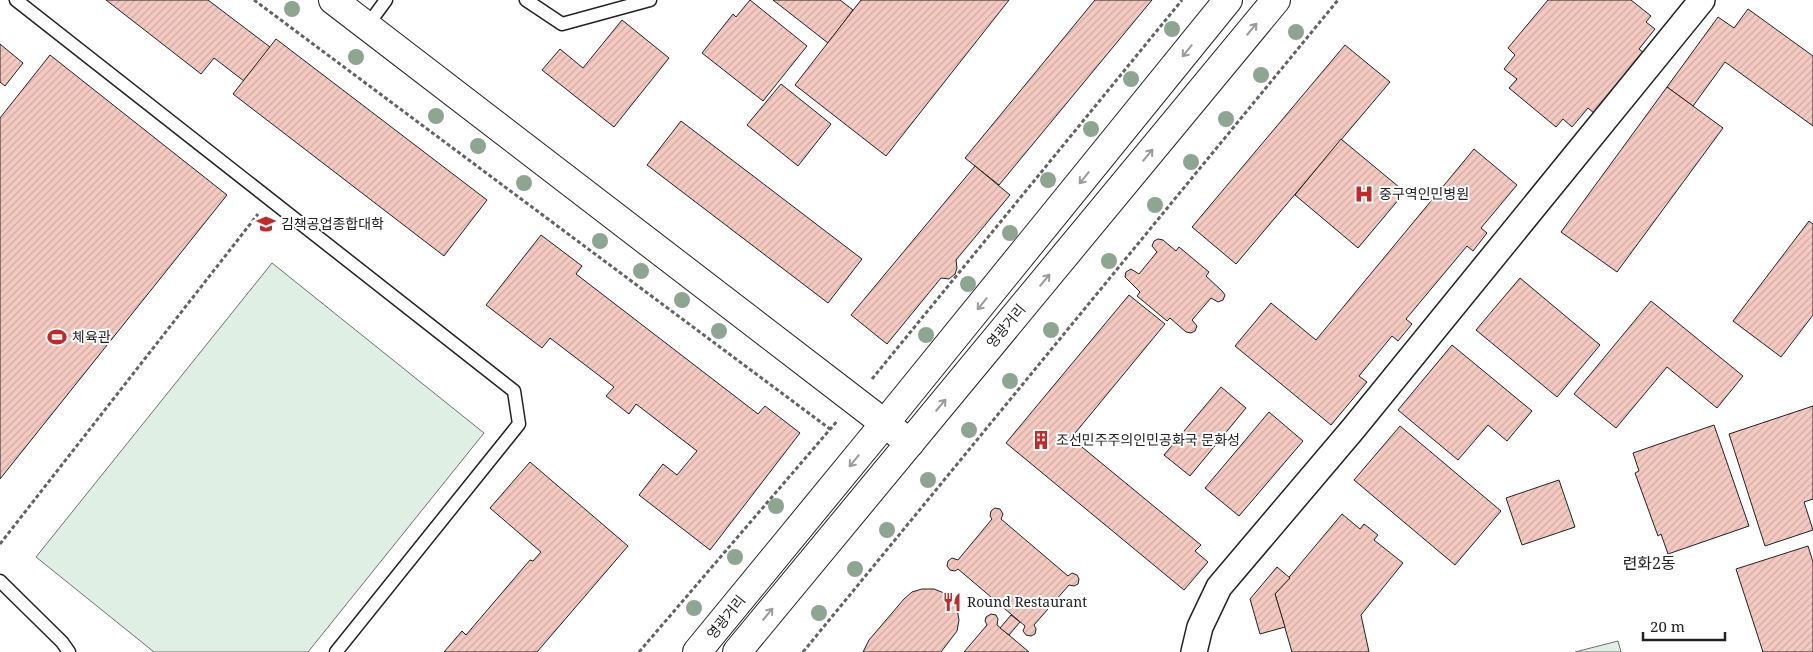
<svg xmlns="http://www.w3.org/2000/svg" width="1813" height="652" font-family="'Noto Serif','Noto Sans KR',serif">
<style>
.green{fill:#e0efe3;stroke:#6f6f6f}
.building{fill:url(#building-hatch);stroke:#222}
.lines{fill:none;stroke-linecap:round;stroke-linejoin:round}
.lane-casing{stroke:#222;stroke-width:15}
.street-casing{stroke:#222;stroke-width:28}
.secondary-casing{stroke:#222;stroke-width:30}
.primary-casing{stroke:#222;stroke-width:30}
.path{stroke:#646464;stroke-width:3;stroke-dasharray:4 2.5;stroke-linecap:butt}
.lane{stroke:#fff;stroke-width:12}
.street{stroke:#fff;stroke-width:25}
.secondary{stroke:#fff;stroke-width:28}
.primary{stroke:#fff;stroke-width:28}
.tree{fill:#8da692}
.oneway{stroke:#9c9c9c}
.labels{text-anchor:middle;stroke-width:4;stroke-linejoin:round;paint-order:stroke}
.poi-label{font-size:14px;fill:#222;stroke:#fff;text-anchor:start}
.street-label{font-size:14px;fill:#222;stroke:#fff}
.quarter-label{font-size:16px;fill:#222;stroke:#fff}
</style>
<defs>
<pattern id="building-hatch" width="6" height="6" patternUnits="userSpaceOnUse" patternTransform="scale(1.25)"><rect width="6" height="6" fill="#f3c9c0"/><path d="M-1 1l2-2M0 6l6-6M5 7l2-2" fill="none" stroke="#d0aca5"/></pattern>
</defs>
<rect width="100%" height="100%" fill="#fff"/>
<g class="green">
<path d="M272 263 484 433 308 652H154L36 557Z"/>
<path d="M1618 641 1621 652H1575Z"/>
</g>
<g class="building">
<path d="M106 0H208L270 47 244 81 214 58 201 74Z"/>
<path d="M750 0 807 46 763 101 702 53 733 14 736 17Z"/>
<path d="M773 0H840L853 10 828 43Z"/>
<path d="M861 0H1009L886 156 795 85Z"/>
<path d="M1095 0H1152L999 185 965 158Z"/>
<path d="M1548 0H1631L1651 16 1646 22 1655 29 1639 49 1645 54 1595 114 1588 108 1572 127 1563 119 1556 127 1509 88 1517 79 1504 69 1515 55 1508 48Z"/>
<path d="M1748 9 1813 56V126L1725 62 1693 106 1667 87 1718 17 1734 28Z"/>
<path d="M622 20 669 58 614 127 542 70 560 49 583 68Z"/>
<path d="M276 39 487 200 444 256 233 94Z"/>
<path d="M0 44 23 63 5 86 0 82Z"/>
<path d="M1345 45 1390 82 1236 264 1192 227Z"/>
<path d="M50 55 227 195 0 479V118Z"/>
<path d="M781 84 831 124 798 166 747 125Z"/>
<path d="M1667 87 1723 128 1617 272 1561 232Z"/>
<path d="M681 121 862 259 828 303 647 165Z"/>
<path d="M1341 139 1405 192 1358 248 1295 195Z"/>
<path d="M1474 149 1517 185 1481 228 1487 233 1473 251 1467 246 1406 319 1412 324 1398 341 1392 336 1359 376 1367 382 1331 425 1235 346 1271 303 1316 340Z"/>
<path d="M975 166 1010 195 956 260 957 268 955 274 949 279 941 278 887 344 851 315Z"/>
<path d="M1809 221 1813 224V315L1781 357 1733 321Z"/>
<path d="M541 235 582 266 576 274 758 414 765 406 800 433 710 550 639 495 663 464 677 475 697 451 636 404 629 414 606 396 614 387 550 338 542 348 486 305Z"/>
<path d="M1158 239 1163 240 1176 251 1179 247 1209 272 1206 276 1222 291 1225 295 1223 300 1218 302 1211 298 1192 320 1197 326 1195 331 1191 333 1186 332 1170 318 1167 321 1137 296 1140 292 1125 277 1126 272 1131 269 1139 274 1157 252 1152 246 1154 241Z"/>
<path d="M1520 278 1600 345 1557 397 1476 330Z"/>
<path d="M1129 295 1165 324 1071 438 1201 545 1195 551 1208 562 1184 590 1006 443Z"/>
<path d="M1651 301 1743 376 1717 408 1667 367 1616 428 1574 394Z"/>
<path d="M1452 345 1532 411 1507 441 1488 425 1458 460 1398 410Z"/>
<path d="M1221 387 1246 408 1190 476 1164 455Z"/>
<path d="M1813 406V499L1804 502 1813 530 1765 546 1729 434Z"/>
<path d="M1269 412 1303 441 1239 516 1205 488Z"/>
<path d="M1714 425 1749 526 1668 554 1661 534 1658 536 1635 473 1639 471 1633 453Z"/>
<path d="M1400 426 1501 511 1455 565 1354 480Z"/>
<path d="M530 462 628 546 537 652H444L462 631 466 635 530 560 533 561 541 552 490 508Z"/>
<path d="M1559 480 1575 527 1522 545 1506 498Z"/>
<path d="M995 508 1000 509 1003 514 1001 519 1068 576 1072 573 1077 575 1079 579 1078 584 1074 586 1069 585 1034 625 1036 629 1035 634 1031 636 1026 635 1023 631 1025 626 958 569 955 571 950 570 947 566 948 561 952 558 958 560 992 519 990 516 991 511Z"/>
<path d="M1342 514 1360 529 1364 524 1378 535 1374 540 1403 563 1361 615 1369 652H1292L1275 594Z"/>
<path d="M1808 546 1813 562V652H1763L1736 569Z"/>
<path d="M1277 567 1290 578 1275 594 1285 627 1260 634 1250 599Z"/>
<path d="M922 589H934L944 593 952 600 957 609 959 620 957 631 941 652H863L869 640 904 599 912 592Z"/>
<path d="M991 614 996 615 998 619 997 625 1029 652H964L987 625 985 621 986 617Z"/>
<path d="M1011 615 1020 622 1009 635 1000 628Z"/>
</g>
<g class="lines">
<g class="lane-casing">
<g id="lane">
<path d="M16 0 514 391 519 424 336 652"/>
<path d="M526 0 562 24 650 0"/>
<path d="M367 26 386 0"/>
<path d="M0 581 62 642 69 652"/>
</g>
</g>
<g class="street-casing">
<path id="street" d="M1194 652 1200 627 1219 587 1353 429 1702 0"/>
</g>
<g class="secondary-casing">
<path id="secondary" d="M333 0 910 443"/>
</g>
<g class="primary-casing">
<g id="primary">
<path d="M697 652 885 423 1228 0"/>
<path d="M737 652 1276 0"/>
</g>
</g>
<g class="path">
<path d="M254 0 830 429"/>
<path d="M872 379 1182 0"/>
<path d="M0 544 258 214"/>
<path d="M639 652 838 420"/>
<path d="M803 652 1338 0"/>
</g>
<use href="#lane" class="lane"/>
<use href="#street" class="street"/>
<use href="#secondary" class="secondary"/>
<use href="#primary" class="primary"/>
</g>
<g class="tree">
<circle cx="292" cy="9" r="8"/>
<circle cx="1172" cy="29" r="8"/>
<circle cx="1296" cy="32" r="8"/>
<circle cx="356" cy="57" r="8"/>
<circle cx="1261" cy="75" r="8"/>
<circle cx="1131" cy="79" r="8"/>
<circle cx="436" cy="116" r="8"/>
<circle cx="1226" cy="119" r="8"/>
<circle cx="1091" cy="129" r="8"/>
<circle cx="478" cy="146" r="8"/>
<circle cx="1191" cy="162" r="8"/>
<circle cx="1048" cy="180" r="8"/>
<circle cx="524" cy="183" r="8"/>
<circle cx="1155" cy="205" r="8"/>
<circle cx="1010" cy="233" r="8"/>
<circle cx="600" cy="241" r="8"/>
<circle cx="1109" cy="261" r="8"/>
<circle cx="641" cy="271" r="8"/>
<circle cx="968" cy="284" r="8"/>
<circle cx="682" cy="300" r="8"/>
<circle cx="1051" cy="330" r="8"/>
<circle cx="719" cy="331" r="8"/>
<circle cx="926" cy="335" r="8"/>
<circle cx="1010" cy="381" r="8"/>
<circle cx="969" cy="430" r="8"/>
<circle cx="928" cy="480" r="8"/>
<circle cx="776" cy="506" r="8"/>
<circle cx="887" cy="530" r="8"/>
<circle cx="735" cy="557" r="8"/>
<circle cx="855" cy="569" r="8"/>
<circle cx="694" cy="608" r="8"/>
<circle cx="819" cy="613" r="8"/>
</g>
<defs><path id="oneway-shaft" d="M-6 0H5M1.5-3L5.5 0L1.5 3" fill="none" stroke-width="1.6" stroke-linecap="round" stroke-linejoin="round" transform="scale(1.25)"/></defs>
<g class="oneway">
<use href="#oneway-shaft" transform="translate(1252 29) rotate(-50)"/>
<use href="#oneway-shaft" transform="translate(1187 51) rotate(129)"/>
<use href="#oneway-shaft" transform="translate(1148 155) rotate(-50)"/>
<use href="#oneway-shaft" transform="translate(1084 178) rotate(129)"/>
<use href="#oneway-shaft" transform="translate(1045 280) rotate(-50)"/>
<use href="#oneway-shaft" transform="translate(982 304) rotate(129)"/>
<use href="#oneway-shaft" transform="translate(941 405) rotate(-50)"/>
<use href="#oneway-shaft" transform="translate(854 461) rotate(129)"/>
<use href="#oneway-shaft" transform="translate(768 614) rotate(-50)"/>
</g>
<defs>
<g id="hospital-bare" transform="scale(1.5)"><path d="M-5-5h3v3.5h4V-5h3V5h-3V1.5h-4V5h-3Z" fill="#c62828" stroke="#fff" stroke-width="2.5" paint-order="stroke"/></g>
<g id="university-bare" transform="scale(1.5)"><path d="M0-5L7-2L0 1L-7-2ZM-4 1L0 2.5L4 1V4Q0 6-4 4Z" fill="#c62828" stroke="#fff" stroke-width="2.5" paint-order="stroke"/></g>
<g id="stadium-bare" transform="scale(1.5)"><path d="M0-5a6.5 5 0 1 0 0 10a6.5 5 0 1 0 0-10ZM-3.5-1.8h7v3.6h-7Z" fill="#c62828" stroke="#fff" stroke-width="2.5" paint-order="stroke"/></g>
<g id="building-bare" transform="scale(1.5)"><path d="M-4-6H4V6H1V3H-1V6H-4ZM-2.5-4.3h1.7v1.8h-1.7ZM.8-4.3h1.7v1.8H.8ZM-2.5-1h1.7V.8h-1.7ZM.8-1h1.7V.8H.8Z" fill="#c62828" stroke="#fff" stroke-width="2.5" paint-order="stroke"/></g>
<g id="restaurant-bare" transform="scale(1.5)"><path d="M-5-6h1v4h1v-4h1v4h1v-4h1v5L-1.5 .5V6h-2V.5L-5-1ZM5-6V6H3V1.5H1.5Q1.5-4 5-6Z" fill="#c62828" stroke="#fff" stroke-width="2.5" paint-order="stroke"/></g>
</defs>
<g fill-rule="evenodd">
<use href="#hospital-bare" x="1364" y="194"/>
<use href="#university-bare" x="266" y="224"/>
<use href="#stadium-bare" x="57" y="337"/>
<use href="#building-bare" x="1041" y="440"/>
<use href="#restaurant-bare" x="952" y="602"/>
</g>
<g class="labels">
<g class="poi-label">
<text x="1379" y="199">중구역인민병원</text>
<text x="281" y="229">김책공업종합대학</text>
<text x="72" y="342">체육관</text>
<text x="1056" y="445">조선민주주의인민공화국 문화성</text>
<text x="967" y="607">Round Restaurant</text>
</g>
<g class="street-label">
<text transform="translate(1006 326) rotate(-50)" y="5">영광거리</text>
<text transform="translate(726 617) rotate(-51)" y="5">영광거리</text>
</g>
<g class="quarter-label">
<text x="1649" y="569">련화2동</text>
</g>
</g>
<path d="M1643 632v8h82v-8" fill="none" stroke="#222222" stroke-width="2.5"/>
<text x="1650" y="632" font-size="15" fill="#222222" stroke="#ffffff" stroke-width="4" paint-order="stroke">20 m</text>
</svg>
